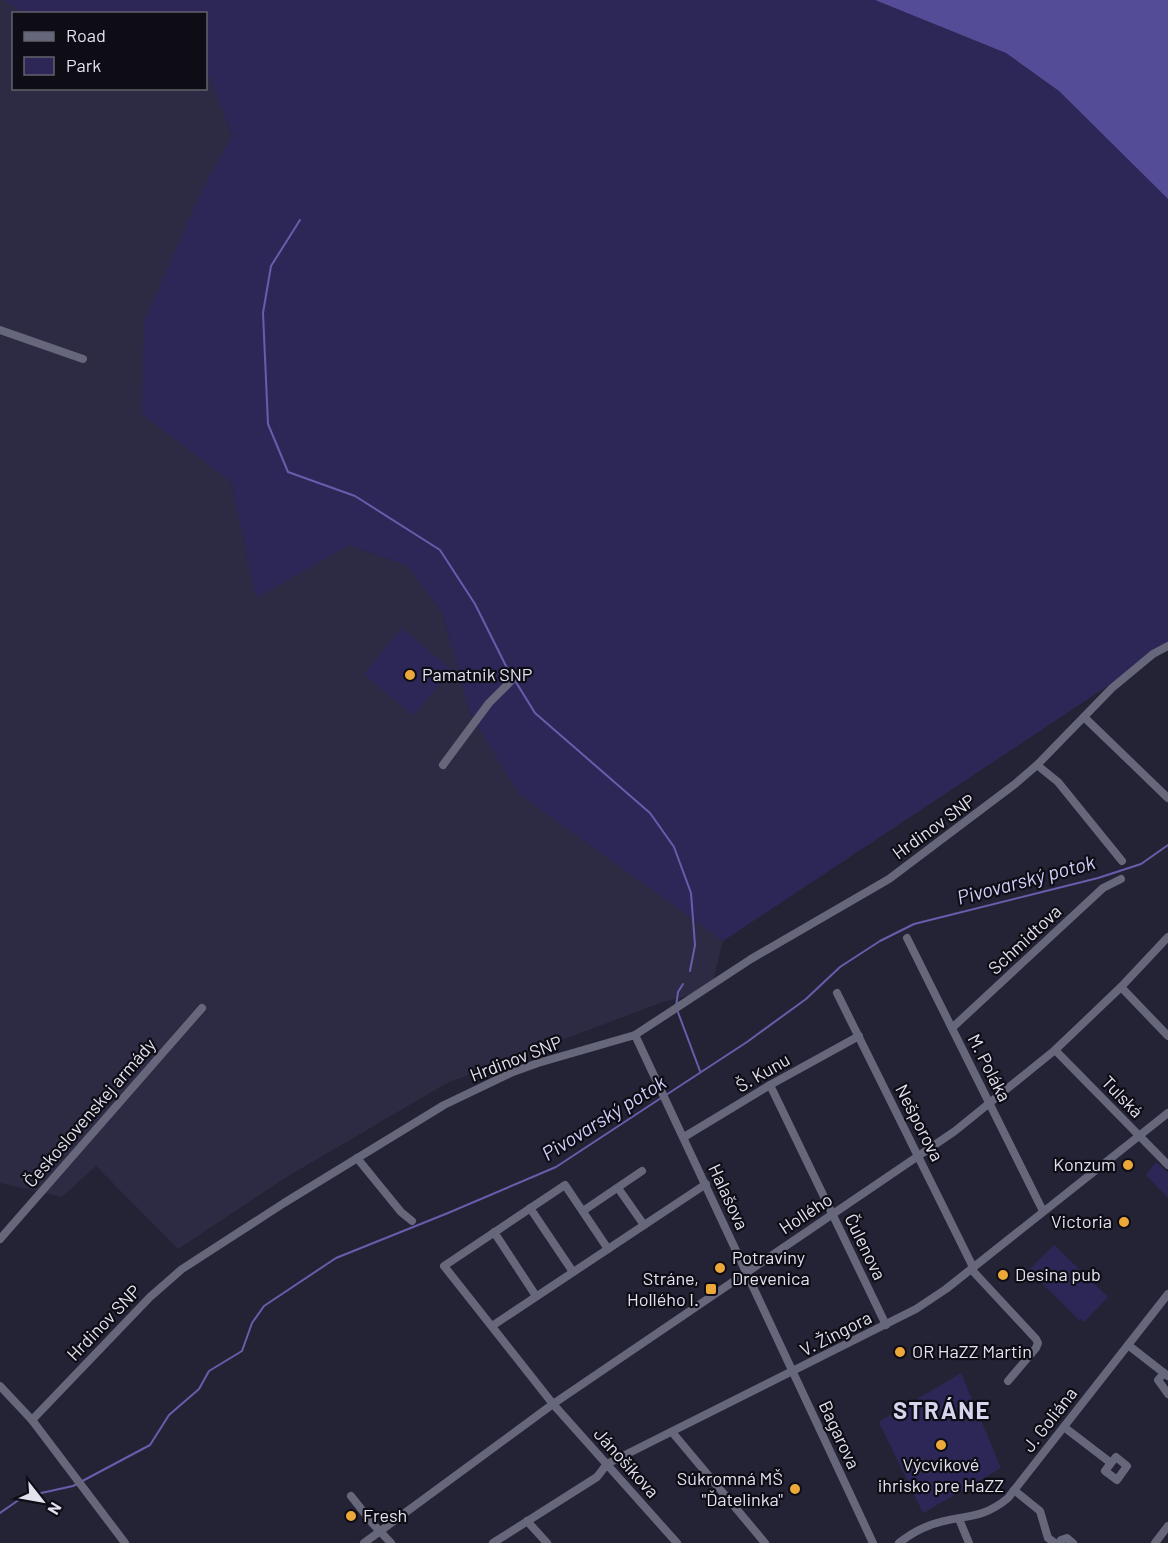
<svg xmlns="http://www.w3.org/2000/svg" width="1168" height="1543" font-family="Barlow,sans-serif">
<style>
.built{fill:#2c2b43}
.green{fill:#2d2758}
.forest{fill:#554c98}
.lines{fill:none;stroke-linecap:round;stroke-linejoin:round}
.stream{stroke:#665eac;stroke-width:2}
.street{stroke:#67677c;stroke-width:8}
.poi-dot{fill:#eca93a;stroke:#0e0d15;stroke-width:2}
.labels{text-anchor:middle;stroke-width:4.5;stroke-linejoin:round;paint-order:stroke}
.poi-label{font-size:18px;fill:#e2e2ef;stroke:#0e0d15;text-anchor:start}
.street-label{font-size:18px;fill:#e2e2ef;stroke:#0e0d15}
.water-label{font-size:20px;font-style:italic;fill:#d0cffb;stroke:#0e0d15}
.district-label{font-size:24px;font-weight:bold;letter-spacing:1.5px;fill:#d5d5ed;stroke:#0e0d15}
</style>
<rect width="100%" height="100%" fill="#242335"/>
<path class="built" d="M0 0H4L23 13 14 14V88H206V77L210 78 232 136 201 192 142 414 231 482 256 597 349 545 407 566 442 612 470 713 519 794 723 941 711 990 663 1002 447 1083 285 1178 178 1249 96 1166 62 1197 0 1183Z"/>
<g class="green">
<path d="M4 0H875L1006 53 1059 91 1168 199V646L723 941 519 794 470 713 442 612 407 566 349 545 256 598 231 482 142 414 144 322 201 192 232 136 210 78 206 77V14L23 13Z"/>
<path d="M402 628 452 670 413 716 364 674Z"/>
<path d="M1156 1162 1168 1173V1198L1146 1175Z"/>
<path d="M1054 1245 1108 1297 1084 1322 1081 1319 1079 1320 1029 1270Z"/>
<path d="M961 1373 1001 1468 923 1513 879 1422Z"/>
</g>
<path class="forest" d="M875 0H1168V199L1059 91 1006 53Z"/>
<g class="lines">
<g class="stream">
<path d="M300 220 271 266 263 313 268 424 288 472 355 496 440 550 475 604 506 666 535 713 650 813 674 847 691 893 695 945 690 971"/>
<path d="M683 984 678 992 676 1007 700 1071"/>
<path d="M666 1095 747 1042 806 999 840 967 880 941 914 924 1098 878 1141 864 1168 845"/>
<path d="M0 1513 23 1497 73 1486 150 1445 169 1415 199 1389 209 1371 242 1351 252 1323 264 1306 336 1258 448 1213 556 1167 661 1098"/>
</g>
<g class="street">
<path d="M0 330 83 359"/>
<path d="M1084 717 1168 798"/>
<path d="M443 765 489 703 511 681"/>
<path d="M1037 765 1058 782 1122 861"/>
<path d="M907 938 1043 1211"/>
<path d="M1121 987 1168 1036"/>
<path d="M837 993 973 1267"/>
<path d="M952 1028 1103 888 1121 879"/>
<path d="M635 1035 873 1543"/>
<path d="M1055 1050 1168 1165"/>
<path d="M770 1085 886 1325"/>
<path d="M684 1137 770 1085 859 1036"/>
<path d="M357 1158 401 1212 412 1221"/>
<path d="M618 1188 644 1225"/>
<path d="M530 1208 573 1272"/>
<path d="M583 1211 642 1171"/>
<path d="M494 1232 536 1296"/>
<path d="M0 1239 202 1008"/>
<path d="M608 1249 565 1185 444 1266 553 1404 677 1543"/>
<path d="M971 1269 1036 1339 1038 1343 1036 1348 1008 1381"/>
<path d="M492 1326 706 1184"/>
<path d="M1128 1345 1168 1376"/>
<path d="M1164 1373 1158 1380 1168 1394"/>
<path d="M0 1386 32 1420 125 1543"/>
<path d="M32 1420 150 1297 182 1269 284 1203 444 1105 513 1072 538 1063 635 1035 751 959 889 879 1015 784 1037 765 1112 688 1153 654 1168 646"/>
<path d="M1064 1427 1111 1463 1116 1457 1127 1466 1117 1480 1105 1471 1111 1463"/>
<path d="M672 1432 765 1543"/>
<path d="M1014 1490 1040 1511 1048 1538 1055 1543"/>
<path d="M351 1496 373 1524 391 1543"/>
<path d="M959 1519 969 1543"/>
<path d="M527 1521 547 1543"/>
<path d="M364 1543 553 1404 955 1131 1055 1050 1121 987 1168 937"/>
<path d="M493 1543 597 1477 607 1464 916 1309 946 1289 1168 1113"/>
<path d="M899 1543C908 1536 917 1530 928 1526 959 1513 978 1523 1008 1498L1168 1294"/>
<path d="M1059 1543 1061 1540 1067 1538 1073 1543"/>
<path d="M1155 1543 1168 1526"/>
</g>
</g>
<g class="poi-dot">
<circle cx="410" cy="675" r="6"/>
<circle cx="1128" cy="1165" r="6"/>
<circle cx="1124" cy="1222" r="6"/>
<circle cx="720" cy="1268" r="6"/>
<circle cx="1003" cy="1275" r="6"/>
<rect x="705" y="1283" width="12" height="12" rx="3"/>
<circle cx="900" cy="1352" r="6"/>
<circle cx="941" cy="1445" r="6"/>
<circle cx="795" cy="1489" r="6"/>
<circle cx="351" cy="1516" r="6"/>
</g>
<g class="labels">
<g class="poi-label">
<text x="422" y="681">Pamatnik SNP</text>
<text x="1116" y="1171" text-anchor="end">Konzum</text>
<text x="1112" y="1228" text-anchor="end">Victoria</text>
<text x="732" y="1264">Potraviny<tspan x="732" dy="21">Drevenica</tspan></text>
<text x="1015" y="1281">Desina pub</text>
<text x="699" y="1285" text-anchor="end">Stráne,<tspan x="699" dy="21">Hollého I.</tspan></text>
<text x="912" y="1358">OR HaZZ Martin</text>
<text x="941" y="1471" text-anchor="middle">Výcvikové<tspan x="941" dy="21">ihrisko pre HaZZ</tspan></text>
<text x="783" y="1485" text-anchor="end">Súkromná MŠ<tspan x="783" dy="21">"Ďatelinka"</tspan></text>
<text x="363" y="1522">Fresh</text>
</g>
<g class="street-label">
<text transform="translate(934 827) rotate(-36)" y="6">Hrdinov SNP</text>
<text transform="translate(1025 940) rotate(-43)" y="6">Schmidtova</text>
<text transform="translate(516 1059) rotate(-21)" y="6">Hrdinov SNP</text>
<text transform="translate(989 1068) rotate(63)" y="6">M. Poláka</text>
<text transform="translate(763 1073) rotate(-30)" y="6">Š. Kunu</text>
<text transform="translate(1122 1097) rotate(46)" y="6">Tulská</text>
<text transform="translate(90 1113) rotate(-49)" y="6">Československej armády</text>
<text transform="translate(919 1123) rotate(63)" y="6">Nešporova</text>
<text transform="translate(728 1197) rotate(65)" y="6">Halašova</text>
<text transform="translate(806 1214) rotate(-33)" y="6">Hollého</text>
<text transform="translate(865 1247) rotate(64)" y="6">Čulenova</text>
<text transform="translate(104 1323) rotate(-46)" y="6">Hrdinov SNP</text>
<text transform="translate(836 1334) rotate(-27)" y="6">V. Žingora</text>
<text transform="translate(1050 1420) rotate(-52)" y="6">J. Goliána</text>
<text transform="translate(839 1435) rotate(65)" y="6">Bagarova</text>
<text transform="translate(626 1463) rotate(48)" y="6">Jánošíkova</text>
</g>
<g class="water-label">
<text transform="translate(1026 880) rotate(-15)" y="7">Pivovarský potok</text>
<text transform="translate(604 1118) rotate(-32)" y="7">Pivovarský potok</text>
</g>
<g class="district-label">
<text x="942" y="1419">STRÁNE</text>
</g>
</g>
<rect x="12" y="12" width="195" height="78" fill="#0e0d15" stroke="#63626c" stroke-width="1.5"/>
<rect x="24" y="32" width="30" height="9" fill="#67677c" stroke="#63626c" stroke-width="1.5"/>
<text x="66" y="42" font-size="18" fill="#e2e2ef">Road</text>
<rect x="24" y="57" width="30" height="18" fill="#2d2758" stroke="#63626c" stroke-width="1.5"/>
<text x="66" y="72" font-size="18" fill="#e2e2ef">Park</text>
<g transform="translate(42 1501) rotate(121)" stroke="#0e0d15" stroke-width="4.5" paint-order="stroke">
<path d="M0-4.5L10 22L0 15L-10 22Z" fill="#e2e2ef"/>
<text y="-9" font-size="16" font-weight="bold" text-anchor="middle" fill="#e2e2ef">N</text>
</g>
</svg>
